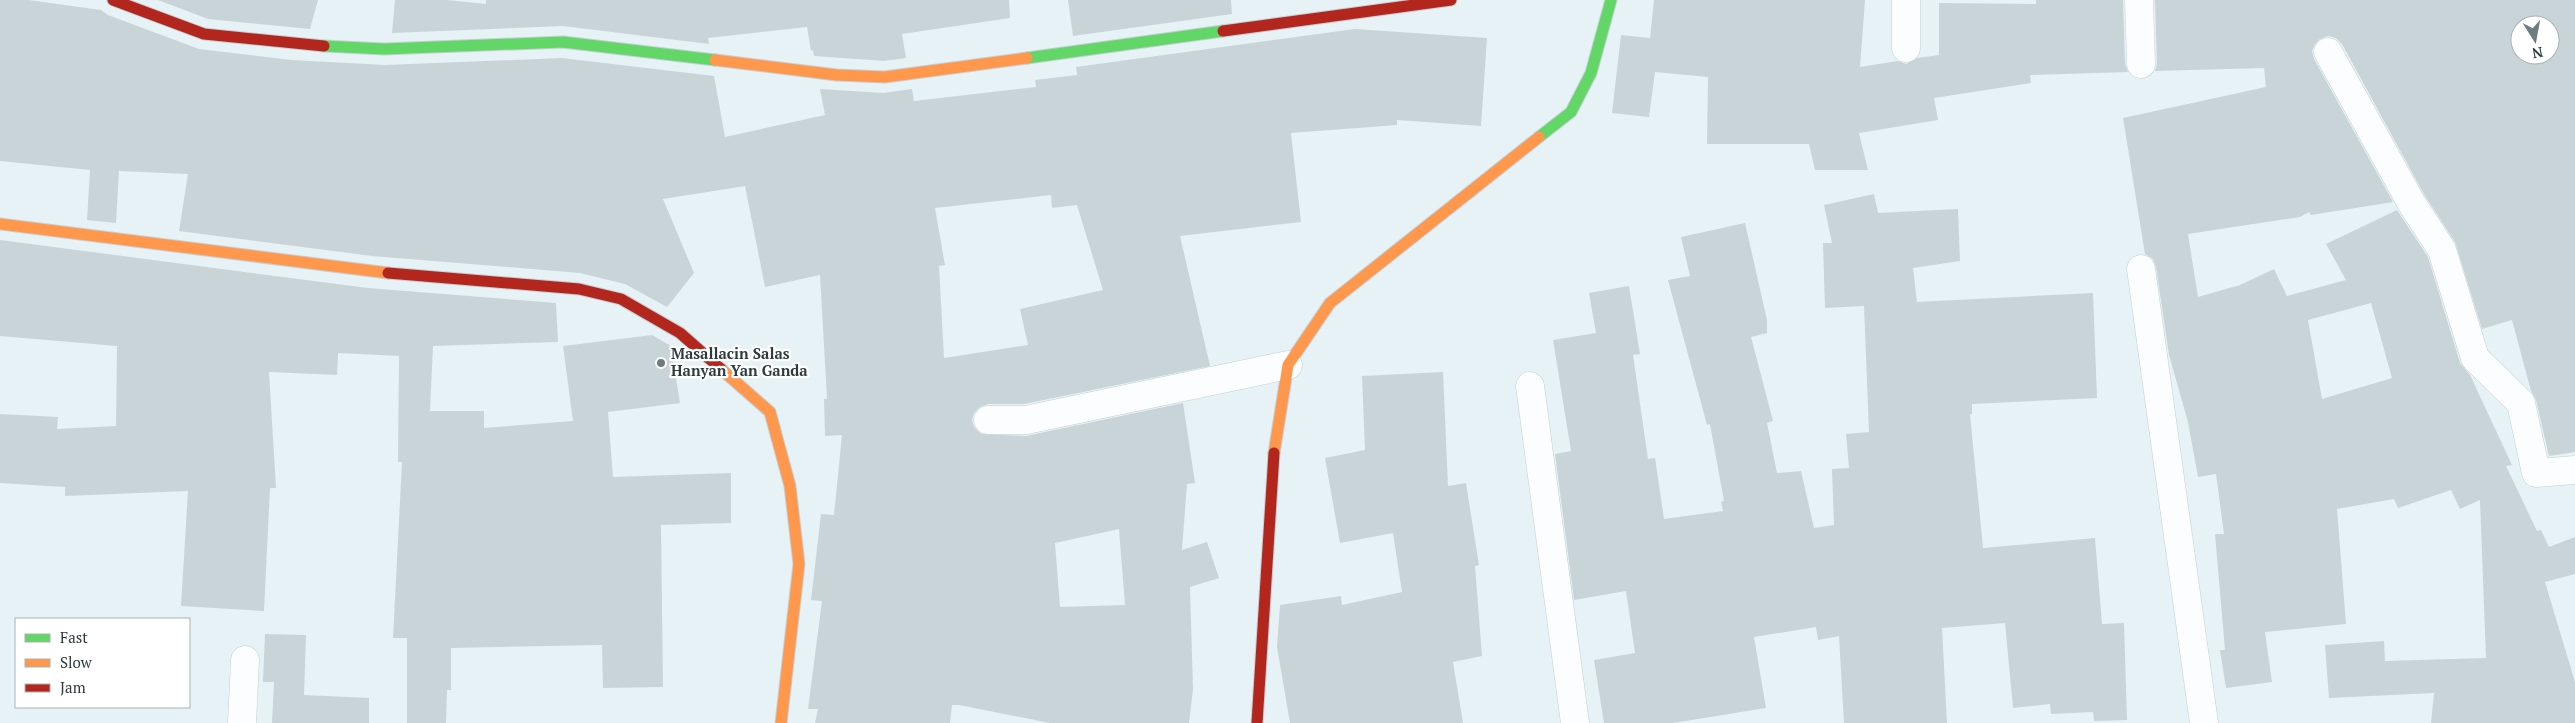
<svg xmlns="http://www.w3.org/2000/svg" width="2575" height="723" font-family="'PT Serif',serif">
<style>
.building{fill:#c8d4d8;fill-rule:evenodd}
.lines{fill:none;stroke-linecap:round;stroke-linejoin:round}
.street-casing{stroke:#c4d0d4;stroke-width:29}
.fast-casing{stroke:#c4d0d4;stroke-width:13}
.slow-casing{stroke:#c4d0d4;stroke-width:13}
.jam-casing{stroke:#c4d0d4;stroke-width:13}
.street{stroke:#fbfdfe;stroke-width:28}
.fast{stroke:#63d668;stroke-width:11}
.slow{stroke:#ff974d;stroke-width:11}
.jam{stroke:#b3261e;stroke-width:11}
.poi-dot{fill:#6e7b7f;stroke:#fff;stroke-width:2}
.labels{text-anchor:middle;stroke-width:4.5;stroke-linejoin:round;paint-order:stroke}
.poi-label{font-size:15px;font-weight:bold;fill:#2d3b3f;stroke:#fff;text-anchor:start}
</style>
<rect width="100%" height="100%" fill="#e7f2f7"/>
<g class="building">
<path d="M0 0H29L101 10 108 15 199 49 291 60 385 65 562 58 714 76 725 137 825 115 820 89 884 93 912 89 914 101 1036 87 1035 80 1077 75 1076 67 1355 29 1487 38 1481 126 1397 120V125L1291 133 1301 222 1180 236 1210 366 1024 404H988L980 407 974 413 972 420 974 427 981 434 1026 436 1183 403 1195 483 1187 484 1182 550 1207 542 1219 578 1190 587 1193 689 1189 723H1050L959 705H952L950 723H815L818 709H808L822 601 811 600 821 514 834 515 842 435 825 436 824 399H827L820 275 765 287 745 186 663 199 694 273 667 307 625 284 580 273 372 256 179 231 188 174 119 171 116 223 87 220 90 170 0 161ZM1051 195 1052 208 1077 205 1103 290 1020 309 1028 345 944 358 939 266 945 265 935 208ZM1119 529 1125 605 1060 607 1055 543Z"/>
<path d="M158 0H318L310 29 208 19Z"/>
<path d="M395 0H447L486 4V0H1009L1010 18 902 34 906 58 884 61 814 56 813 50 811 51 807 27 708 38 709 44 563 26 392 33Z"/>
<path d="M1068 0H1231L1232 14 1073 36Z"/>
<path d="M1654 0H1865L1860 67 1898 61 1906 64 1917 58 1939 55V3L2036 4V0H2123L2125 64 2128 72 2030 75 2031 83 1934 98 1938 120 1859 133 1868 170H1815L1809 144H1707L1708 77 1655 72 1649 117 1612 113 1621 35 1650 38Z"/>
<path d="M2155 0H2575V452L2549 456 2536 400 2531 391 2512 320 2482 329 2455 242 2425 196 2342 44 2336 38 2328 36 2320 39 2315 44 2312 51 2314 59 2393 202 2311 215 2309 212 2300 217 2188 234 2198 297 2240 285 2274 269 2287 296 2346 280 2326 244 2397 210 2428 257 2460 363 2470 375 2512 465 2506 466 2537 531 2541 530 2549 547 2575 537V574L2545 582 2575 682V723H2431L2434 693 2329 698 2325 645 2384 641 2385 661 2486 658 2480 500 2460 509 2451 490 2398 508 2394 499 2337 509 2346 624 2265 632 2272 682 2226 688 2220 650H2225L2215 534H2224L2216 474 2198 477 2188 422 2169 355 2156 267 2153 259 2145 254 2123 118 2266 87 2264 68 2155 71 2157 64ZM2520 25H2550V55H2520ZM2371 303 2392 378 2322 399 2308 320Z"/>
<path d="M1874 194 1878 213 1958 209 1960 261 1913 268 1917 302 2093 293 2097 398 1972 404V414H1970L1983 548 2095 538 2102 624 2124 623 2127 720 2094 721 2093 712 2051 714 2050 704 2013 708 2005 623 1942 628 1947 723H1844L1839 636 1818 640 1816 627 1754 637 1766 708 1673 723H1604L1594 660 1635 653 1626 591 1574 600 1555 454 1571 451 1553 340 1596 333 1589 293 1629 286 1640 354 1633 355 1648 459 1655 458 1664 519 1723 511 1721 502 1724 501 1710 424 1707 425 1668 280 1690 276 1681 237 1745 223 1767 320V333L1751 337 1773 421 1767 423 1777 473 1801 471 1814 528 1834 525 1832 469 1849 468 1846 434 1869 432 1864 306 1825 308 1823 243H1832L1824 205Z"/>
<path d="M0 240 368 288 556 303 558 342 433 346 430 411H484V428L573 421 563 346 652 335 671 346 680 403 608 412 613 477 731 473V523L661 525 663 687 603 688 602 645 451 648V690H447L446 723H407V638H393L402 462H398L399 356 338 353 337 375 269 372 276 488H270L264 611 181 606 188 491 65 496V487L0 483V414L58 417 57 429 116 426 117 346 0 336Z"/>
<path d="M1443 372 1448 486 1466 483 1479 565 1475 566 1482 656 1453 662 1463 723H1290L1277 647 1280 605 1341 596 1342 605 1402 592 1393 533 1340 543 1325 458 1365 450 1362 376Z"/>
<path d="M265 634 306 635 304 695 369 698V723H272L274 682H263Z"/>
</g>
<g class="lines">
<g class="street-casing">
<g id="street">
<path d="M1906 0V48"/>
<path d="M2139 0 2141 64"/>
<path d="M2328 52 2412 204 2442 250 2475 358 2521 403 2536 473 2575 470"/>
<path d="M2141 269 2204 723"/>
<path d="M1530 386 1575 723"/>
<path d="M988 420H1026L1288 365"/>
<path d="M242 723 245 660"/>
</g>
</g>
<g class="fast-casing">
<g id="fast">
<path d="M324 46 384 49 563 42 715 60"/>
<path d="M1027 58 1223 31"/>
<path d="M1539 137 1571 112 1591 73 1611 0"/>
</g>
</g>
<g class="slow-casing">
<g id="slow">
<path d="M715 60 837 75 885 77 1027 58"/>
<path d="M0 224 388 273"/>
<path d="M721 369 770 412 790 486 799 564 781 723"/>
<path d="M1274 453 1288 365 1330 303 1539 137"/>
</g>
</g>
<g class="jam-casing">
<g id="jam">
<path d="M113 0 204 34 324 46"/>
<path d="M1223 31 1451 0"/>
<path d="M388 273 579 289 621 299 680 333 721 369"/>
<path d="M1257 723 1274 453"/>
</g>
</g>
<use href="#street" class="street"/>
<use href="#fast" class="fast"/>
<use href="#slow" class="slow"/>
<use href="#jam" class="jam"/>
</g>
<circle class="poi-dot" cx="661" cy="363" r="5"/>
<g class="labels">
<g class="poi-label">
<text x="671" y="359">Masallacin Salas<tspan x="671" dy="17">Hanyan Yan Ganda</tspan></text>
</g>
</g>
<rect x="15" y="618" width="175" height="90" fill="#ffffff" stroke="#abb1b2"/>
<rect x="25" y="634" width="25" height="8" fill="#63d668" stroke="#abb1b2"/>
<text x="60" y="643" font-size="15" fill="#2d3b3f">Fast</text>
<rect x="25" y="659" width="25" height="8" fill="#ff974d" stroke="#abb1b2"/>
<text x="60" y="668" font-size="15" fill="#2d3b3f">Slow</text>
<rect x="25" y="684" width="25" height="8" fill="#b3261e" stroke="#abb1b2"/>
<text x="60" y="693" font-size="15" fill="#2d3b3f">Jam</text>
<g transform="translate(2535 40) rotate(169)"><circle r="24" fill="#ffffff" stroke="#abb1b2"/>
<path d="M0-4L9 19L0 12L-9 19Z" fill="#6e7b7f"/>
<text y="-8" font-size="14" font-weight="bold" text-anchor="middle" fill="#2d3b3f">N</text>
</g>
</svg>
